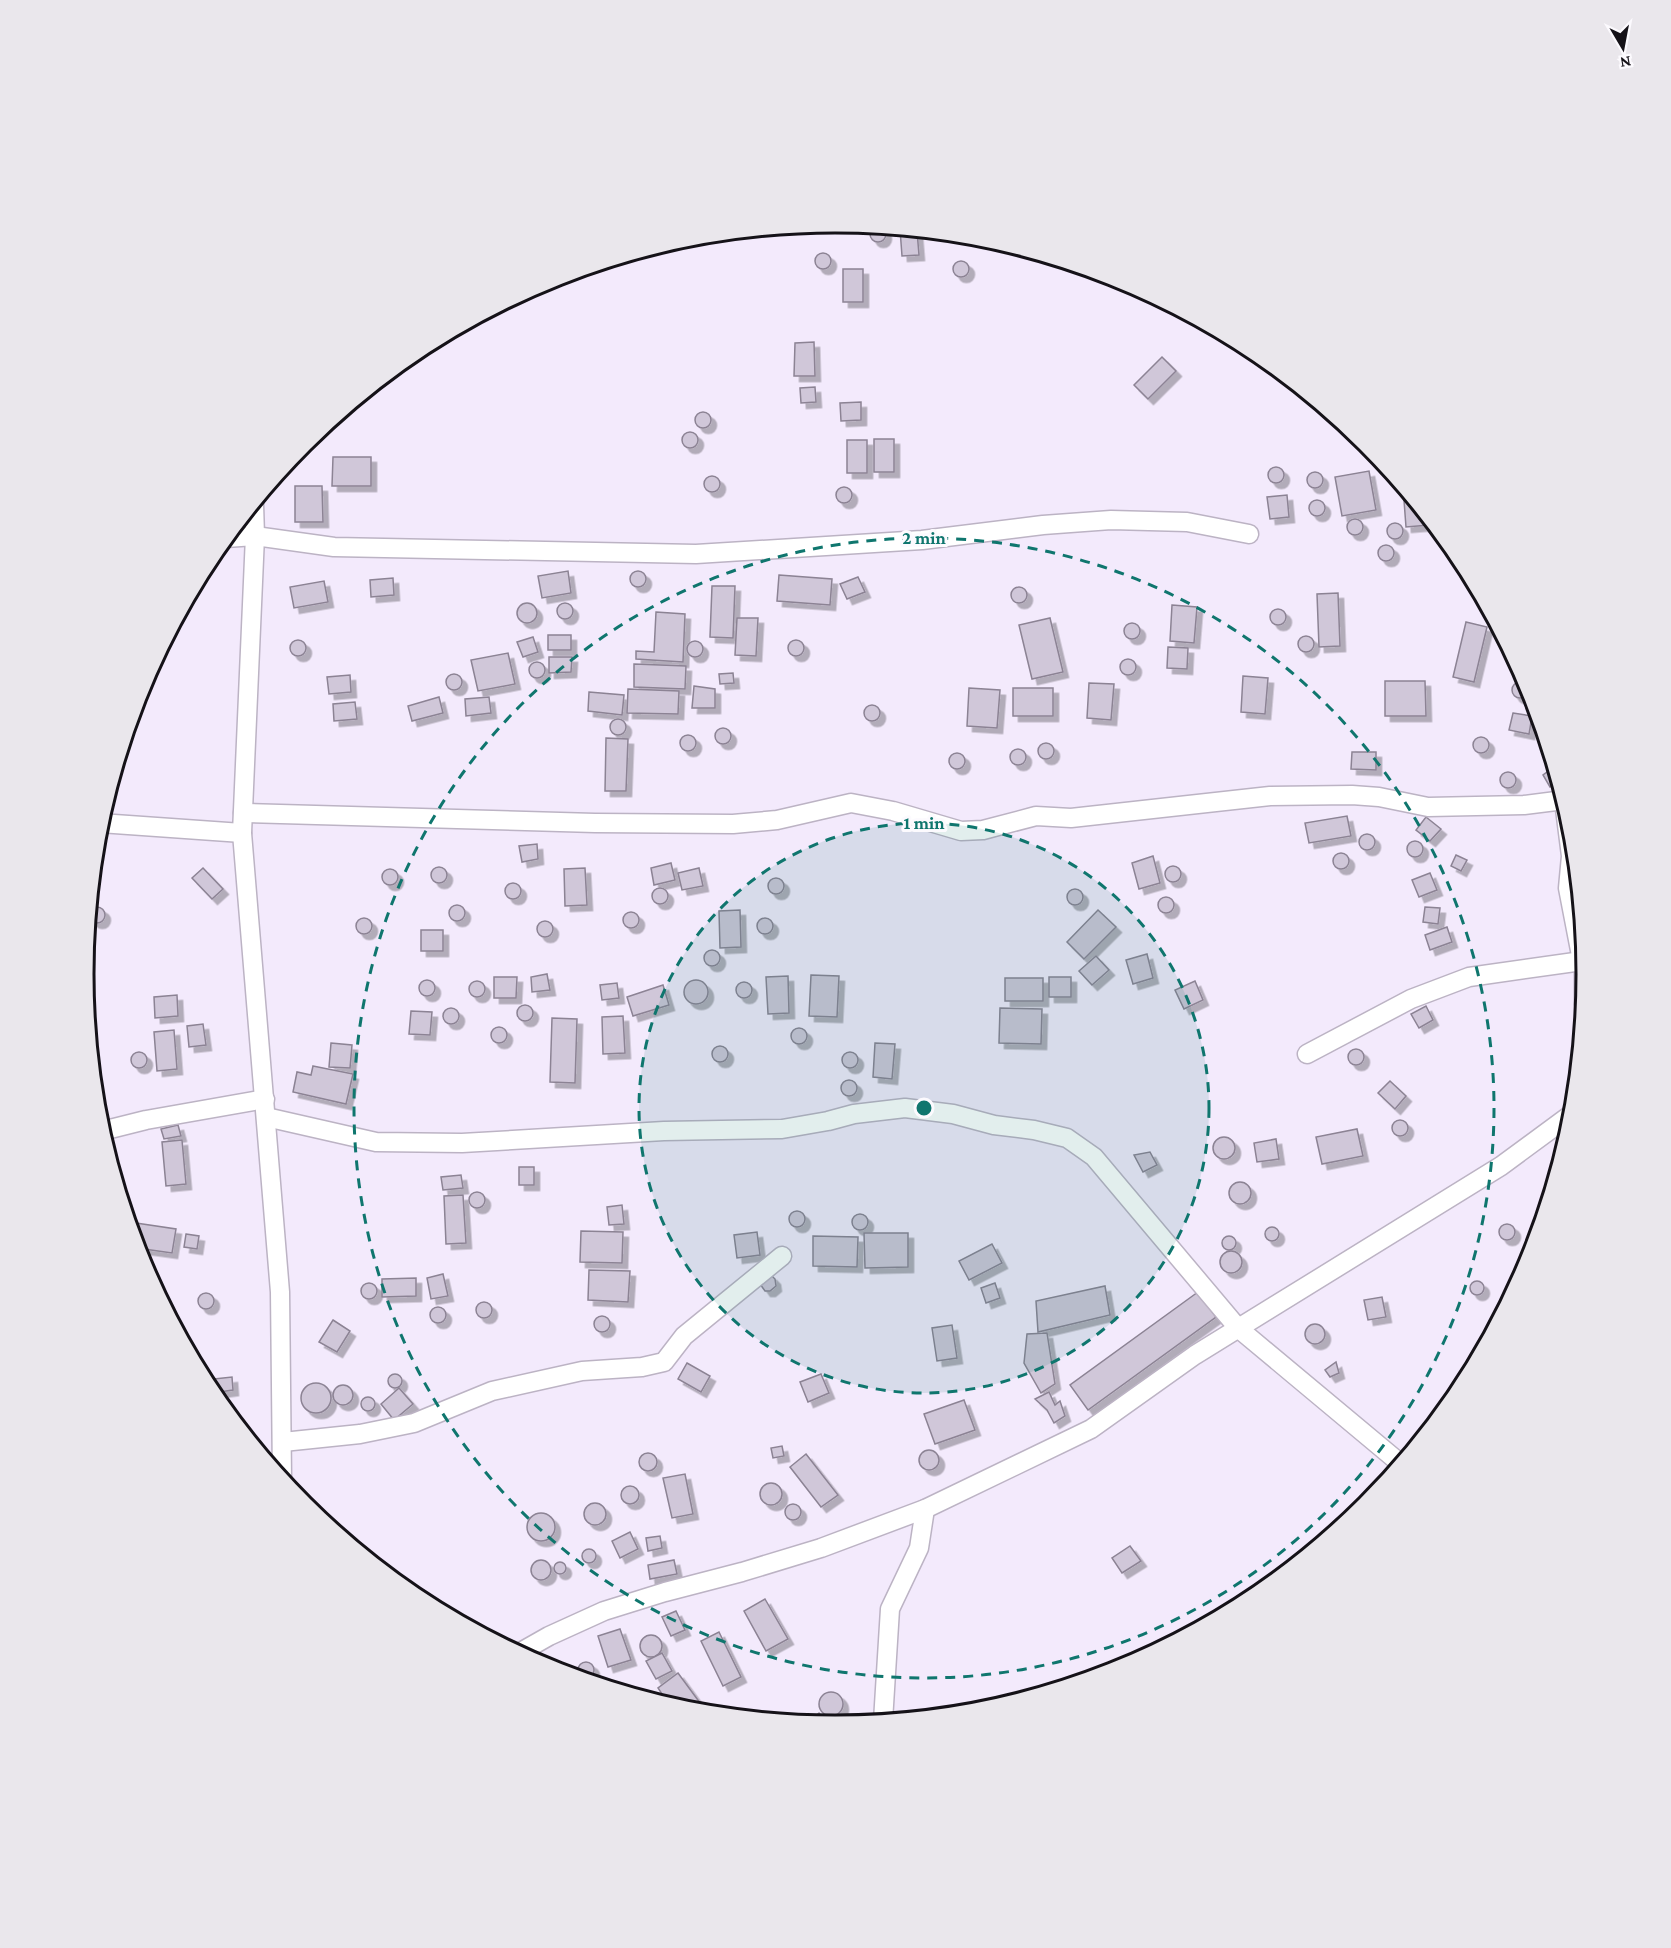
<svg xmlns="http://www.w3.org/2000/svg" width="1671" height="1948" font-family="'Crimson Pro',serif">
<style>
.building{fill:#d0c7d9;stroke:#8c8394;stroke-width:1.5;filter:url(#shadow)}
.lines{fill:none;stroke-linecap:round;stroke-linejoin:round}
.minor-casing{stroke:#bcb3c4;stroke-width:21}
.minor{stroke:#fff;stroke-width:18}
.ring{fill:none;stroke:#0f766e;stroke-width:3;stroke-dasharray:10 8}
.rim{fill:none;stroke:#151218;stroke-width:3}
.centre{fill:#0f766e;stroke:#fcfafe;stroke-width:3}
.ring-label{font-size:18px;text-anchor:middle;font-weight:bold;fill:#0f766e;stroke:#fcfafe;stroke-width:6;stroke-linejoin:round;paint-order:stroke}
</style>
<defs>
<filter id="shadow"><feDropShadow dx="5.5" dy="5.5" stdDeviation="0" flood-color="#0004"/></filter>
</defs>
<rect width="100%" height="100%" fill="#f3eafc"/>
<g class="building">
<circle cx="878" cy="234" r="8"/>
<path d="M900 229 917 231 919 255 902 256Z"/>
<circle cx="823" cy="261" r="8"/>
<circle cx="961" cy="269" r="8"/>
<rect x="843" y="269" width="20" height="33"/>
<path d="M814 342 815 376H794L795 343Z"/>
<path d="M1162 357 1176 371 1148 399 1134 385Z"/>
<path d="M815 387 816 402 801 403 800 388Z"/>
<path d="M861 402V420L841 421 840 403Z"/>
<circle cx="703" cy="420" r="8"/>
<circle cx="690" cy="440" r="8"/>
<rect x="874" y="439" width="20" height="33"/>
<rect x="847" y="440" width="20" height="33"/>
<path d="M333 457H371V486H332Z"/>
<circle cx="1276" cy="475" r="8"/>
<path d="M1369 471 1376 510 1342 516 1335 477Z"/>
<circle cx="1315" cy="480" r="8"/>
<circle cx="712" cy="484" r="8"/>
<path d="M295 486H322L323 522H295Z"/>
<circle cx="844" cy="495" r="8"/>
<path d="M1403 487 1429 518V525L1406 527Z"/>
<path d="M1287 495 1289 517 1270 519 1267 497Z"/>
<circle cx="1317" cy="508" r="8"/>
<circle cx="1355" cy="527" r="8"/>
<circle cx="1395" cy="531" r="8"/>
<circle cx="1386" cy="553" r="8"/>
<circle cx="638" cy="579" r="8"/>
<path d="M568 571 571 593 542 598 538 576Z"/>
<path d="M779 575 832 579 830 605 777 601Z"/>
<path d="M858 577 865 592 847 599 840 584Z"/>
<path d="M393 578 394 595 371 597 370 580Z"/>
<path d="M324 581 328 602 294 608 290 587Z"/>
<path d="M712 586H735L733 638 710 637Z"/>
<circle cx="1019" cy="595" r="8"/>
<path d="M1338 593 1340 646 1319 647 1317 594Z"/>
<circle cx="565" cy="611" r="8"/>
<circle cx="527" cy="613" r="10"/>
<path d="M1172 605 1197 607 1194 643 1170 641Z"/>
<circle cx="1278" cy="617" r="8"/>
<path d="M656 612 685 614 683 662 636 659V651L654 652Z"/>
<path d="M737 618H758L756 656 735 655Z"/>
<path d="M1050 618 1063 672 1032 679 1019 625Z"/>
<path d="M1466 622 1487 627 1474 682 1453 677Z"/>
<circle cx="1132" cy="631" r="8"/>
<rect x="548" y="635" width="23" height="15"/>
<circle cx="1306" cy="644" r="8"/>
<path d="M533 637 538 652 523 657 517 642Z"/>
<circle cx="298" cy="648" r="8"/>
<circle cx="796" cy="648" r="8"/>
<circle cx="695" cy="649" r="8"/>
<path d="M1168 647 1188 648 1187 669 1167 668Z"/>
<path d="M508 653 515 684 478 691 471 660Z"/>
<path d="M549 657H572L571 672 549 673Z"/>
<circle cx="1128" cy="667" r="8"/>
<circle cx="537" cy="670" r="8"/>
<path d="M634 664 686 666 685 689 634 687Z"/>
<path d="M733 673 734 683 720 684 719 674Z"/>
<circle cx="454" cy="682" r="8"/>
<path d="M350 675 351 692 329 694 327 677Z"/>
<path d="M1243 676 1268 678 1265 714 1241 712Z"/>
<path d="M1385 681H1425L1426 716H1385Z"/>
<circle cx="1520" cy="690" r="8"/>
<path d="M1089 683 1114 684 1111 720 1087 718Z"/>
<path d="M694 686 715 689V708H692Z"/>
<path d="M969 688 1000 690 997 728 967 726Z"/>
<rect x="1013" y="688" width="40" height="28"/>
<path d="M628 689 679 691 678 714 627 713Z"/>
<path d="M589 692 624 695 622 715 588 711Z"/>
<path d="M439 697 443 713 412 721 408 706Z"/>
<path d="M489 697 491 713 466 716 465 699Z"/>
<path d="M355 702 357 719 334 721 333 704Z"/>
<circle cx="872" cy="713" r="8"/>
<path d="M1513 713 1532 716 1529 734 1509 730Z"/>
<circle cx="618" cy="727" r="8"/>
<circle cx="723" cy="736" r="8"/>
<circle cx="688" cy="743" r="8"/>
<circle cx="1481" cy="745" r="8"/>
<path d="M606 738 628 739 626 791H605Z"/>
<circle cx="1046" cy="751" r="8"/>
<circle cx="1018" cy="757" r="8"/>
<path d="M1352 752H1376V770L1351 769Z"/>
<circle cx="957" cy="761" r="8"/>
<path d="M1554 767 1559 782 1550 787 1543 775Z"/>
<circle cx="1508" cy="780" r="8"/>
<path d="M1347 816 1351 836 1309 843 1305 823Z"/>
<path d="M1426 817 1441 829 1430 841 1416 830Z"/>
<circle cx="1367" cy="842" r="8"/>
<circle cx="1415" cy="849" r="8"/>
<path d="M537 844 538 859 522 862 519 846Z"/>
<circle cx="1341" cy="861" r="8"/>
<path d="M1456 855 1467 860 1461 871 1451 866Z"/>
<path d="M1153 856 1160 883 1139 889 1132 863Z"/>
<path d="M671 863 675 880 654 885 651 868Z"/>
<circle cx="1173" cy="874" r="8"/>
<circle cx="439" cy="875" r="8"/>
<path d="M203 868 223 889 212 899 192 878Z"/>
<path d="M585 868 587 905 565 906 564 869Z"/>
<path d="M699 868 703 886 682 890 678 873Z"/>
<circle cx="390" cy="877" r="8"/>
<path d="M1430 873 1437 890 1419 897 1412 880Z"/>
<circle cx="776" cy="886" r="8"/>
<circle cx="513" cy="891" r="8"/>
<circle cx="660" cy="896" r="8"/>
<circle cx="1075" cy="897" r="8"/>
<circle cx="1166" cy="905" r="8"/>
<circle cx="457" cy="913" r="8"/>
<circle cx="97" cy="915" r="8"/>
<path d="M1425 907 1440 908 1438 924 1423 922Z"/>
<path d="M740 910 741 947 720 948 719 911Z"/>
<path d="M1098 910 1116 927 1084 959 1067 942Z"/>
<circle cx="631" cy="920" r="8"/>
<circle cx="765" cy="926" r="8"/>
<circle cx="364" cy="926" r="8"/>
<circle cx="545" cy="929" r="8"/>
<path d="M1447 927 1452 942 1430 950 1425 935Z"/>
<rect x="421" y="930" width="22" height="21"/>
<circle cx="712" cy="958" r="8"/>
<path d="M1147 954 1153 978 1133 984 1126 960Z"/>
<path d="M1096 956 1109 970 1092 985 1079 971Z"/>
<path d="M547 974 550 990 532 992 531 977Z"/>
<path d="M811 975 839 976 837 1017 809 1016Z"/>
<path d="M788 976 789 1013 768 1014 766 977Z"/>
<path d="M494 977H517L516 998H494Z"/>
<rect x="1049" y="977" width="22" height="20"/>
<rect x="1005" y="978" width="38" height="23"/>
<circle cx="427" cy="988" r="8"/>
<circle cx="696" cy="992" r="12"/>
<circle cx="477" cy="989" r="8"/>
<path d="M1195 981 1203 1000 1184 1009 1175 990Z"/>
<circle cx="744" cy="990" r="8"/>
<path d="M617 983 619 998 602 1000 600 985Z"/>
<path d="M663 985 669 1005 633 1016 627 997Z"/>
<path d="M177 995 178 1016 155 1018 154 997Z"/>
<circle cx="525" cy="1013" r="8"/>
<path d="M1426 1006 1433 1020 1419 1028 1411 1014Z"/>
<circle cx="451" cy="1016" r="8"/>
<path d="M1000 1008 1042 1009 1041 1044 999 1043Z"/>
<path d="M411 1011 432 1012 430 1035 409 1034Z"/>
<path d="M623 1016 625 1053 603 1054 602 1017Z"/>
<path d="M552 1018 577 1019 575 1083 550 1082Z"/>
<path d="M203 1024 206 1045 189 1047 187 1026Z"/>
<circle cx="499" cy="1035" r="8"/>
<circle cx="799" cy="1036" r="8"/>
<path d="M174 1030 177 1069 157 1071 154 1032Z"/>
<path d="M331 1043 352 1045 350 1068 329 1067Z"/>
<path d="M875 1043 895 1044 892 1079 873 1077Z"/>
<circle cx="720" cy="1054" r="8"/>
<circle cx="1356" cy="1057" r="8"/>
<circle cx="850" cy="1060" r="8"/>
<circle cx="139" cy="1060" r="8"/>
<path d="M313 1066 353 1074 346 1104 293 1092 297 1072 311 1075Z"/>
<circle cx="849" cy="1088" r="8"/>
<path d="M1390 1081 1406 1096 1395 1109 1378 1093Z"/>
<circle cx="1400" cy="1128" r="8"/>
<path d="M178 1125 181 1136 164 1139 161 1129Z"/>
<path d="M1357 1129 1363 1156 1322 1164 1316 1137Z"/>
<circle cx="1224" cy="1148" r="11"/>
<path d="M1276 1139 1279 1159 1257 1162 1254 1143Z"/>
<path d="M182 1140 186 1184 166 1186 162 1142Z"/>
<path d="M1150 1152 1157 1165 1143 1172 1134 1155Z"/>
<rect x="519" y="1167" width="15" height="18"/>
<path d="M461 1175 463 1188 443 1190 441 1177Z"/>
<circle cx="1240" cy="1193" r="11"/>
<circle cx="477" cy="1200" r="8"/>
<path d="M463 1195 466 1243 446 1244 444 1196Z"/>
<path d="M622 1205 624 1224 609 1225 607 1207Z"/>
<circle cx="797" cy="1219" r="8"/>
<circle cx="860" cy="1222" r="8"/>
<path d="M136 1223 176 1229 172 1253 137 1248 134 1238Z"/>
<circle cx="1507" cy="1232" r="8"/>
<circle cx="1272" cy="1234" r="7"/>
<path d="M581 1231 623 1232 622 1263 580 1262Z"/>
<path d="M757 1232 760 1255 737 1258 734 1235Z"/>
<path d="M864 1233H908V1267L865 1268Z"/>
<path d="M186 1234 199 1236 197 1249 184 1247Z"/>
<circle cx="1229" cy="1243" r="7"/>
<path d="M813 1236 858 1237 857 1267 813 1266Z"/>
<path d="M992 1244 1002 1263 969 1280 959 1261Z"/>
<circle cx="1231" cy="1262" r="11"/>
<path d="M589 1270 630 1271 628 1302 588 1300Z"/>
<path d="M443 1274 448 1296 431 1299 427 1278Z"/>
<path d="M771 1275 775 1279 776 1286 770 1291H765L760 1284Z"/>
<path d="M416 1278V1296L382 1297V1279Z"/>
<circle cx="1477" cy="1288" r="7"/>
<circle cx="369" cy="1291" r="8"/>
<path d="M995 1283 1000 1298 986 1303 981 1288Z"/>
<path d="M1105 1286 1110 1315 1038 1332 1036 1301Z"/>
<path d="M1198 1292 1216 1317 1088 1410 1070 1385Z"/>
<circle cx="206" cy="1301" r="8"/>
<path d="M1382 1297 1386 1317 1368 1320 1364 1300Z"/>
<circle cx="484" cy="1310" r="8"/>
<circle cx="438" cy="1315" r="8"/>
<circle cx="602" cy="1324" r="8"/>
<path d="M333 1320 350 1331 337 1352 319 1342Z"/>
<circle cx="1315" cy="1334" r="10"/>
<path d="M952 1325 957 1358 937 1361 932 1328Z"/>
<path d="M1047 1333 1055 1384 1041 1393 1024 1363 1027 1334Z"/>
<path d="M1336 1362 1339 1373 1330 1377 1325 1370Z"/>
<path d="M687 1363 710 1376 701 1392 678 1379Z"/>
<circle cx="395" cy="1381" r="7"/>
<path d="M821 1374 829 1393 808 1402 800 1382Z"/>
<path d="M232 1377 233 1390 212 1393 205 1382V1380Z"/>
<circle cx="316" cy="1398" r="15"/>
<circle cx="343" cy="1395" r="10"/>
<path d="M399 1388 413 1404 394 1420 381 1404Z"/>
<path d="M1049 1392 1055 1405 1060 1401 1065 1416 1054 1423 1047 1410 1035 1399Z"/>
<circle cx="368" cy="1404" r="7"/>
<path d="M964 1400 975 1430 935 1444 924 1414Z"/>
<path d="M782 1446 784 1456 773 1458 771 1448Z"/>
<circle cx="929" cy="1460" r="10"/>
<circle cx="648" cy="1462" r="9"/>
<path d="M806 1454 838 1495 821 1507 790 1467Z"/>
<path d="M685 1474 693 1514 672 1518 663 1478Z"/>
<circle cx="771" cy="1494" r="11"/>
<circle cx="630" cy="1495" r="9"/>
<circle cx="595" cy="1514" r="11"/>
<circle cx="793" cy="1512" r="8"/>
<circle cx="541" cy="1527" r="14"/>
<path d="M630 1532 638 1549 620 1558 612 1541Z"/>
<path d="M660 1536 662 1548 648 1551 646 1538Z"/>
<path d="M1130 1546 1141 1561 1122 1573 1112 1558Z"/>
<circle cx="589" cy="1556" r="7"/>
<circle cx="541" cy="1570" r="10"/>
<path d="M674 1560 677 1574 650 1579 648 1565Z"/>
<circle cx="560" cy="1568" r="6"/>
<path d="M765 1599 788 1639 766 1651 744 1611Z"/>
<path d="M676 1611 685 1630 671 1636 662 1617Z"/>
<path d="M620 1629 631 1660 608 1667 598 1636Z"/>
<path d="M719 1632 741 1677 723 1686 701 1641Z"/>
<circle cx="651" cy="1646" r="11"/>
<path d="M662 1653 672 1671 656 1679 646 1661Z"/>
<circle cx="586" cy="1670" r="8"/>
<path d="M678 1673 706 1711 704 1713 689 1711 670 1706 658 1688Z"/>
<circle cx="831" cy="1704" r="12"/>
<path d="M819 1713 829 1725 808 1723Z"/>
</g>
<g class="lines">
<g class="minor-casing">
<g id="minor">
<path d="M254 504 255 536 242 833 280 1292 282 1479"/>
<path d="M226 538 255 536 334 547 696 554 922 540 1043 525 1111 520 1187 522 1249 534"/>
<path d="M1564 801 1571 856 1568 888 1584 971V1004"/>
<path d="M243 813 595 823 733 824 777 820 851 803 893 811 961 831 983 830 1036 816 1071 818 1270 796 1352 795 1379 797 1428 807 1524 805 1564 800"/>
<path d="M100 823 242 833"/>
<path d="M1307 1054 1411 999 1469 977 1582 961"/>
<path d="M266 1117 376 1142 462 1143 664 1131 782 1129 828 1121 854 1114 905 1108 953 1114 994 1125 1034 1130 1067 1138 1094 1157 1238 1328 1401 1464"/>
<path d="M102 1131 146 1120 265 1099"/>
<path d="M283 1442 360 1434 414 1423 492 1391 582 1371 642 1367 664 1362 684 1336 782 1256"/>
<path d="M519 1653 549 1636 604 1611 665 1592 742 1572 821 1548 925 1509 1091 1429 1195 1355 1501 1166 1573 1113"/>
<path d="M883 1721 890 1609 919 1548 925 1509"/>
</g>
</g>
<use href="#minor" class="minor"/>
</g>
<circle cx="924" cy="1108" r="285" fill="#0f766e" fill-opacity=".12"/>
<g class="ring">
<circle cx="924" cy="1108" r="285"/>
<circle cx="924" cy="1108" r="570"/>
</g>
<path d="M0 0H1671V1948H0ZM94 974a741 741 0 1 1 1482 0a741 741 0 1 1-1482 0Z" fill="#eae7ec" fill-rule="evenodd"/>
<path class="rim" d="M94 974a741 741 0 1 1 1482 0a741 741 0 1 1-1482 0Z"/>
<circle cx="924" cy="1108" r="9" class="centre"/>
<g class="ring-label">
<text x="924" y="544">2 min</text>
<text x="924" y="829">1 min</text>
</g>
<g transform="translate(1623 48) rotate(170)" stroke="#fcfafe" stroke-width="4.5" paint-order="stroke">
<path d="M0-4.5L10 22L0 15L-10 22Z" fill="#151218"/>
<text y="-9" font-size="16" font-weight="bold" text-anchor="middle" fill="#151218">N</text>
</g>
</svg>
